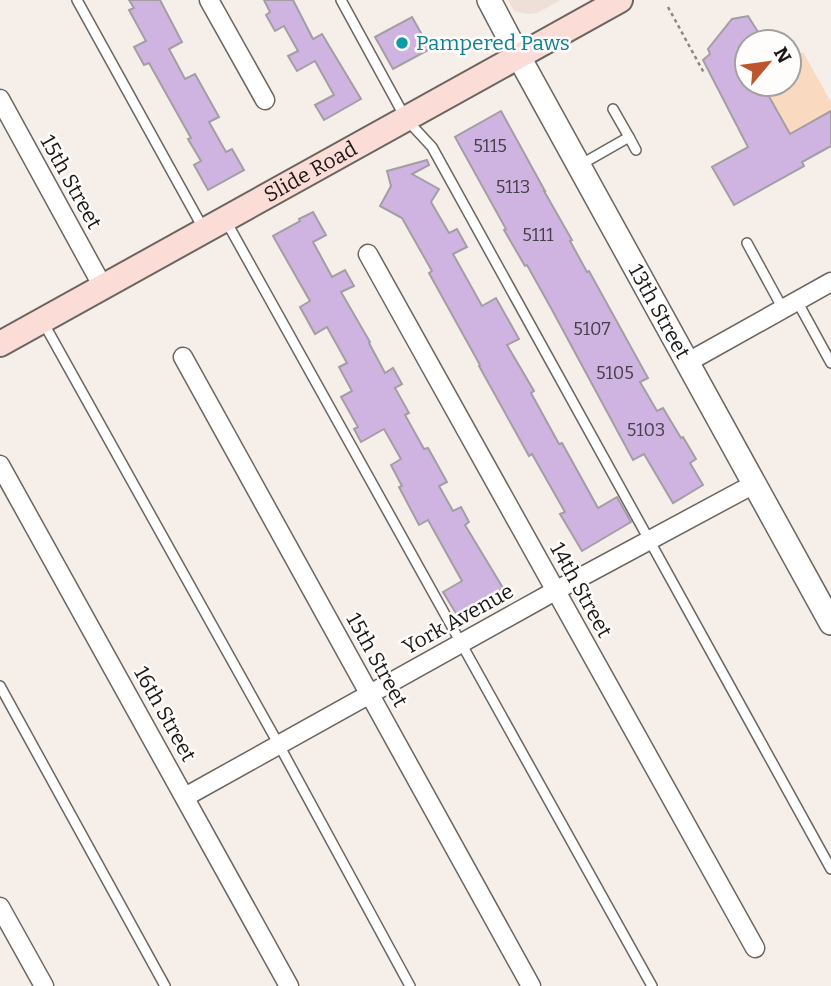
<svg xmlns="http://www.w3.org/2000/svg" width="831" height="986" font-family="Bitter,serif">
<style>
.built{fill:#eee0d6}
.green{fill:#f9d9c0}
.building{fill:#cfb4e1;stroke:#a29ea4;stroke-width:2}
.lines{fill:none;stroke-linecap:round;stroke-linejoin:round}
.service-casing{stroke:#6b6560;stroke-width:12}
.minor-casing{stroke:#6b6560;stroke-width:21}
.tertiary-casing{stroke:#6b6560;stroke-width:26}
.secondary-casing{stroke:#6b6560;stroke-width:28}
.path{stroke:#8b8682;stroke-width:2.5;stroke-dasharray:3.5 3.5;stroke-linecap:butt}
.service{stroke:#fff;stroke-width:9}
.minor{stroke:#fff;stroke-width:18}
.tertiary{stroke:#fff;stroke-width:23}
.secondary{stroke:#fbdcd7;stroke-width:24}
.culture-dot{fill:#0f9aa8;stroke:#fffdfc;stroke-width:2.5}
.labels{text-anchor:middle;stroke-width:5;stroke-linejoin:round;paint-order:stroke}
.number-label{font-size:18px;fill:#473f49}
.culture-label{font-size:21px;fill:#0d838f;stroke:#fffdfc;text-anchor:start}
.street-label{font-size:21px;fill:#1a1816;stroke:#fffdfc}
</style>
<rect width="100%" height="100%" fill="#f6efe9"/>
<path class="built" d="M508 0H561L537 13 528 14 514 11Z"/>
<path class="green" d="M803 52 831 102V111L791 134 762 84H789V60Z"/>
<g class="building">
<path d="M129 0H160L182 42 169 49 185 79 195 74 219 117 209 122 226 152 232 149 244 170 208 190 194 165 201 161 188 139 191 138 149 63 144 65 134 47 146 41 129 10 134 8Z"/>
<path d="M264 0H293L313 39 322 34 361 99 324 120 315 105 334 95 315 61 297 71 288 56 298 51 284 26 275 31 266 15 270 12Z"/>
<path d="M748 16 758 32 753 42H747V84H762L790 134 831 111V146L802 162 804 166 734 205 712 167 748 147 703 60 710 54 708 49 732 19Z"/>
<path d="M412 17 430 49 393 69 375 37Z"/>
<path d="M501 111 545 191H544L572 240 570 241 587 272 589 271 648 378 640 382 657 411 663 408 681 438 683 437 696 459 690 463 703 485 673 503 644 454 633 460 551 308 527 265 525 266 504 230 506 229 455 137Z"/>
<path d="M427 160 429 165 412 174 439 189 431 202 449 233 457 229 467 247 453 254 482 306 496 298 519 339 507 345 534 391 531 393 559 444 562 443 598 508 617 497 631 522 582 551 560 514 565 512 532 454 529 456 479 366 480 365 429 273 432 271 402 218 380 206 391 186 387 171Z"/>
<path d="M313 212 326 235 313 242 332 277 345 270 354 286 341 292 370 342 369 343 385 373 393 368 402 384 395 388 409 413 405 415 424 449 428 448 447 482 439 486 453 511 461 507 469 522 465 525 503 588 457 615 443 592 462 581 428 520 419 525 399 487 402 486 391 465 401 459 384 429 361 442 354 429 358 427 341 397 352 391 339 367 347 363 327 327 315 334 300 307 310 301 273 236 300 221 299 219Z"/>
</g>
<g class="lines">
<g class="service-casing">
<g id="service">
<path d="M77 0 203 228"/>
<path d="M341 0 406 119 432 147 831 869"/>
<path d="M629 137 636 150"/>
<path d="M580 165 629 137 613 109"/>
<path d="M226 221 652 986"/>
<path d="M747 243 783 309"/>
<path d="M797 301 831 363"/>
<path d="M43 322 279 745 410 986"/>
<path d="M0 686 165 986"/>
</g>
</g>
<g class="minor-casing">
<g id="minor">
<path d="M209 0 265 100"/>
<path d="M0 99 103 287"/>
<path d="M368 254 755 948"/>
<path d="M183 357 531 986"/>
<path d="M688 362 831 282"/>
<path d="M0 465 289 986"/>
<path d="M185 797 555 591 754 484"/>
<path d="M0 907 44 986"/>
</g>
</g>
<g class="tertiary-casing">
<g id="tertiary">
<path id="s1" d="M489 0 519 57 831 623"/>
</g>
</g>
<g class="secondary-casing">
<g id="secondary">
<path id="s2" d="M0 344 620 0"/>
</g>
</g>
<path class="path" d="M668 7 704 73"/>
<use href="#service" class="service"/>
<use href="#minor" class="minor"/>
<use href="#tertiary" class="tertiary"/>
<use href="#secondary" class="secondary"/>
</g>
<circle class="culture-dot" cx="402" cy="43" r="7"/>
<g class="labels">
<g class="number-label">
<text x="490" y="152">5115</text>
<text x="513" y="193">5113</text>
<text x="538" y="241">5111</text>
<text x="592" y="335">5107</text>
<text x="615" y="379">5105</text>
<text x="646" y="436">5103</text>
</g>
<g class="culture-label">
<text x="416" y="50">Pampered Paws</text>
</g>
<g class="street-label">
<text dy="7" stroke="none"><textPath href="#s2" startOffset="355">Slide Road</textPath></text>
<text transform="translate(71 182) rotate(61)" y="7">15th Street</text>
<text dy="7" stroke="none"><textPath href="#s1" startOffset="355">13th Street</textPath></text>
<text transform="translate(581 590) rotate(61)" y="7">14th Street</text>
<text transform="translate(458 619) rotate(-29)" y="7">York Avenue</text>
<text transform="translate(377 660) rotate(61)" y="7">15th Street</text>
<text transform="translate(165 714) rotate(61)" y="7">16th Street</text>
</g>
</g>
<g transform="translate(768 63) rotate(61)"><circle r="33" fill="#fffdfc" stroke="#a3a1a0" stroke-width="2"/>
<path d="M0-5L12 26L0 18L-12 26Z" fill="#bc552c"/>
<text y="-10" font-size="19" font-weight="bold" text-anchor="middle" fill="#1a1816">N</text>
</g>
</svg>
